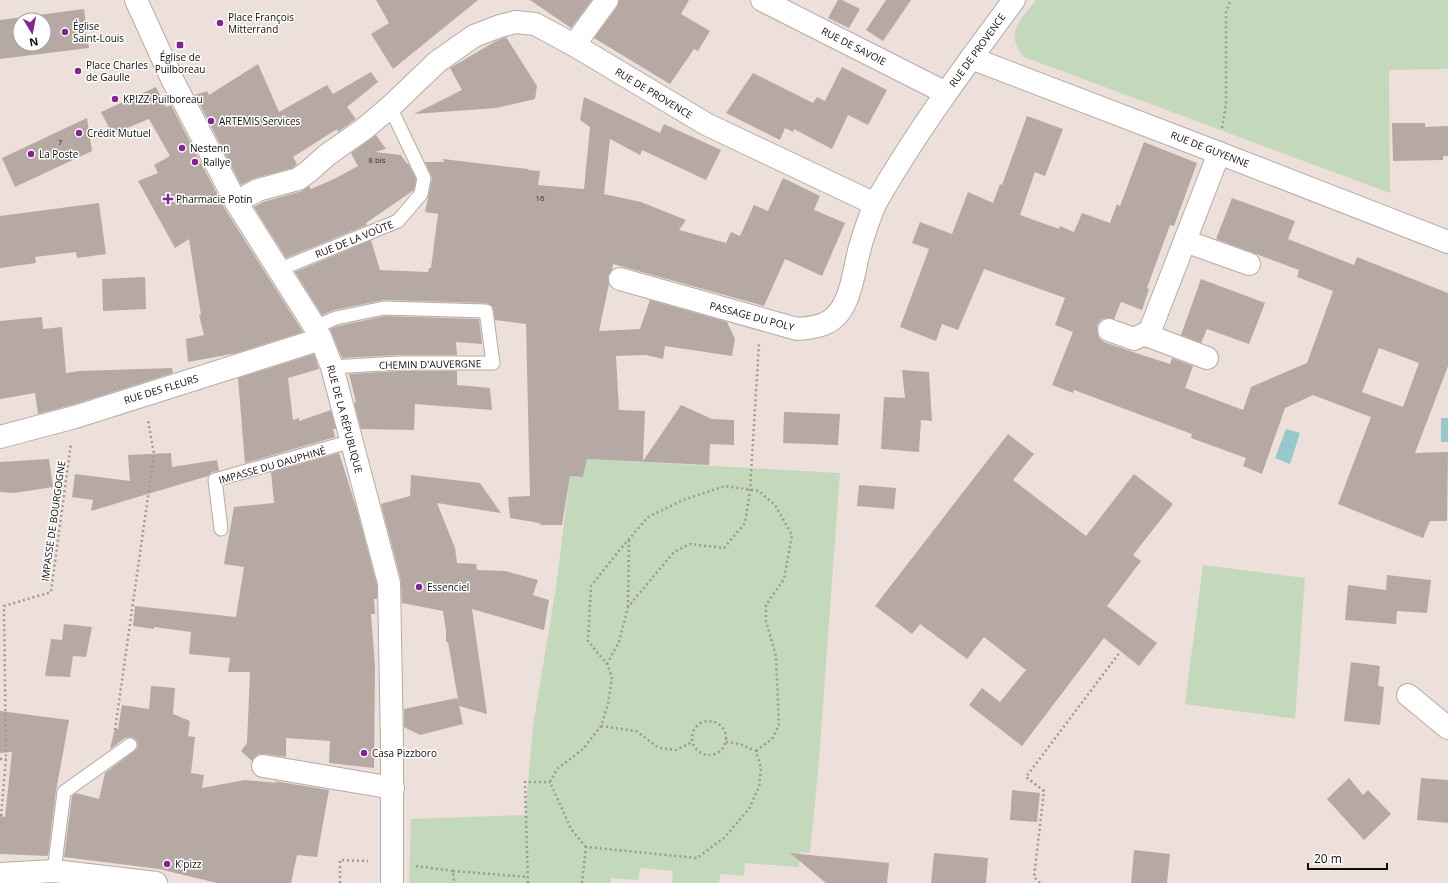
<svg xmlns="http://www.w3.org/2000/svg" width="1448" height="883" font-family="'Open Sans',sans-serif">
<style>
.green{fill:#c4d8bb}
.water{fill:#96c8cd}
.building{fill:#b6a9a3;fill-rule:evenodd}
.lines{fill:none;stroke-linecap:round;stroke-linejoin:round}
.lane-casing{stroke:#b6aaa4;stroke-width:15}
.street-casing{stroke:#b6aaa4;stroke-width:24}
.secondary-casing{stroke:#b6aaa4;stroke-width:24}
.path{stroke:#a29893;stroke-width:2.5;stroke-dasharray:2 3;stroke-linecap:butt}
.lane{stroke:#fff;stroke-width:13}
.street{stroke:#fff;stroke-width:22}
.secondary{stroke:#fff;stroke-width:22}
.poi-dot{fill:#822590;stroke:#fff;stroke-width:1.5}
.labels{text-anchor:middle;stroke-width:3;stroke-linejoin:round;paint-order:stroke}
.number-label{font-size:8px;fill:#3a3330}
.poi-label{font-size:10px;fill:#110c0a;stroke:#fff;text-anchor:start}
.street-label{font-size:10px;fill:#110c0a;stroke:#fff}
</style>
<rect width="100%" height="100%" fill="#ede0da"/>
<g class="green">
<path d="M1036 0H1448V69L1389 70 1390 193 1024 57C1004 33 1020 21 1036 0Z"/>
<path d="M587 459 840 473 818 772 810 853 800 852 799 867 745 863 744 876 720 874 719 883H672L673 871 640 868 638 880 611 878 610 883H409L411 819 525 815 533 726 556 587 570 476 583 477Z"/>
<path d="M1203 565 1305 578 1295 719 1185 704Z"/>
</g>
<g class="water">
<rect x="1441" y="418" width="7" height="24"/>
<path d="M1286 429 1300 433 1290 464 1275 458Z"/>
</g>
<g class="building">
<path d="M376 0H478L393 69 371 34 389 23Z"/>
<path d="M530 0H592L571 28Z"/>
<path d="M619 0H689L681 14 710 31 698 51 694 49 670 84 594 38 617 7Z"/>
<path d="M838 0H842L860 9 849 28 828 18Z"/>
<path d="M886 0H911L883 41 866 30Z"/>
<path d="M84 9 89 48 0 59V20ZM20 20H44V44H20Z"/>
<path d="M506 37 537 86 535 99 496 108 414 114 462 90 450 68 496 41Z"/>
<path d="M258 64 279 112 327 85 333 94 371 72 378 82 347 107 356 119 338 132 337 129 293 157 297 164 293 168 255 178 241 185 195 95 207 91 209 95Z"/>
<path d="M842 67 887 90 868 125 848 115 832 149 794 129 793 132 785 128 780 140 726 113 753 73 813 103 817 97 825 101Z"/>
<path d="M156 87 166 107 171 105 225 209 303 332 237 353 188 362 186 339 204 335 199 315H201L189 239 175 248 138 181 158 173 154 165 170 156 149 119 112 134 101 112Z"/>
<path d="M584 97 660 133 664 124 721 150 706 180 642 150 640 155 610 139 604 194 641 202 686 220 679 230 726 243 731 232 740 236 754 205 768 211 783 178 820 196 814 210 845 223 822 276 785 259 764 306 613 264 612 270 608 276 609 284 599 331 640 329 650 300 727 322 735 339 732 356 665 346 663 359 646 355 616 356 619 410 645 411 643 461 681 405 712 419 734 420V445L710 444 709 465 587 459 583 477 570 476 562 525H541L539 523 510 518 508 497 530 496 526 324 495 320 493 307 486 303 384 300 334 310 322 315 295 272 371 240 380 270 428 272 429 268H431L438 214 425 212 432 179 431 175 425 162H444L443 159 528 169V170L540 171 538 185 584 189 590 127 580 120Z"/>
<path d="M1027 116 1063 129 1045 176 1035 172 1020 215 1059 229 1060 226 1074 232 1082 213 1110 223 1117 204 1120 206 1144 142 1197 163 1174 226 1170 225 1147 288 1149 289 1142 310 1121 302 1114 319 1107 318 1101 320 1097 325V332L1099 338 1104 342 1130 351 1170 364 1172 358 1193 366 1185 388 1243 410 1251 387 1307 363 1333 291 1297 277 1299 270 1216 239 1232 198 1295 221 1288 239 1354 265 1357 257 1448 293V366L1415 453 1448 452 1447 521H1430L1423 538 1338 504 1371 417 1313 395 1285 408 1262 474 1243 466 1246 458 1191 438 1192 434 1074 390 1073 393 1052 385 1073 332 1055 325 1065 298 984 269 958 330 942 324 936 341 900 327 929 249 912 243 920 222 952 234 968 192 993 203 1000 184 1002 185ZM1379 348 1419 363 1403 407 1362 392Z"/>
<path d="M87 118 92 151 15 187 2 158Z"/>
<path d="M1392 123H1425V127L1448 126V156H1443V160L1393 161Z"/>
<path d="M376 135 386 149 375 152 401 155 407 164 408 163 416 179 414 190 366 223 367 225 286 258 254 207 263 202 302 191 309 186 311 189 334 179 358 166 351 153Z"/>
<path d="M99 203 106 254 77 258 76 252 35 257 36 263 0 268V216Z"/>
<path d="M145 277 146 309 103 311 102 279Z"/>
<path d="M1201 279 1265 303 1249 344 1207 329 1201 343 1181 335Z"/>
<path d="M385 316 479 319 482 344 456 342 457 355H399L342 358 330 329 338 326Z"/>
<path d="M42 317 43 329 62 327 66 373 79 371 172 368 173 373 72 405 38 414 35 393 0 399V321Z"/>
<path d="M314 354 319 369 288 378 293 420 299 418V421L331 410 336 429H333L335 437 245 463 238 378Z"/>
<path d="M902 370 929 372 932 421 921 420 919 452 881 449 884 397 905 398Z"/>
<path d="M399 371H457V385L490 388 492 410 415 404 414 430 361 429 354 403 356 402 349 374Z"/>
<path d="M784 412 840 414 838 445 783 443Z"/>
<path d="M1008 434 1034 454 1013 480 1086 536 1134 474 1173 504 1133 555 1141 561 1107 606 1157 643 1139 666 1104 638 1022 746 969 705 982 688 1000 702 1026 670 984 637 967 659 920 624 912 634 875 606Z"/>
<path d="M171 453 172 467 217 460 219 471 212 472 208 476 91 511 93 500 72 497 75 474 130 481 128 455Z"/>
<path d="M339 453 357 510 377 585V599H374L375 614H371L375 666 374 768 329 763 330 741 286 738V757L265 754H259L254 758 252 761 241 751 247 743 250 672H228L230 658 189 654 191 632 154 627V629L133 626 135 606 236 617 244 567 224 564 234 507 274 503 271 472Z"/>
<path d="M49 459 53 487 14 493 0 492V462Z"/>
<path d="M411 475 480 483 501 513 437 503 455 548 457 563 476 564 477 570 505 571 538 580 533 595 549 600 544 630 472 609 487 714 459 706 463 724 420 735 404 727V709L457 698 459 705 448 642H446V631L443 611 402 603 401 580 381 504 410 496Z"/>
<path d="M859 485 896 488 894 509 857 506Z"/>
<path d="M1387 575 1431 580 1427 613 1397 611 1396 624 1345 620 1348 585 1386 590Z"/>
<path d="M64 624 92 627 86 657 73 656 70 677 45 676 51 639 62 640Z"/>
<path d="M1351 662 1380 666 1378 686 1384 687 1380 725 1344 721Z"/>
<path d="M151 686 175 688 173 714 190 721 188 736 195 737 191 773 204 775 202 788 245 780 277 783 274 781 329 790 317 857 297 855 291 883H217L159 869 64 857 72 796 76 793 99 799 105 773 137 749 138 745 137 741 134 738 130 737 125 738 110 749 115 728 118 729 122 705 149 709Z"/>
<path d="M0 711 69 720 56 791 48 856 0 854V816L5 817 12 752 0 753Z"/>
<path d="M1349 778 1363 795 1368 790 1391 814 1364 840 1327 799Z"/>
<path d="M1421 778 1448 780V823L1417 820Z"/>
<path d="M1012 790 1040 793 1037 822 1010 820Z"/>
<path d="M1134 850 1170 854 1167 883H1131Z"/>
<path d="M790 853 889 863 887 883H826Z"/>
<path d="M934 853 988 858 986 883H931Z"/>
</g>
<g class="lines">
<g class="lane-casing">
<g id="lane">
<path d="M278 270 398 221 421 194 424 178 390 107"/>
<path d="M315 327 336 318 384 308 486 311 493 363H399L332 367"/>
<path d="M221 529 215 480 352 441"/>
<path d="M54 871 64 792 130 745"/>
</g>
</g>
<g class="street-casing">
<g id="street">
<path d="M762 0 946 93"/>
<path d="M574 45 607 0"/>
<path d="M971 58 1219 153 1448 242"/>
<path d="M236 202 258 190 298 179 308 172 327 155 364 129 390 107 437 62 474 36 500 26 516 22 535 24 574 45 706 124 875 204C916 132 965 66 1014 0"/>
<path d="M1185 241 1249 264"/>
<path d="M620 279 797 329C806 328 815 328 824 324 850 314 853 275 859 251 863 235 869 219 875 204"/>
<path d="M1109 330 1134 339 1144 334 1207 358"/>
<path d="M1148 336 1219 153"/>
<path d="M0 437 75 417 321 339"/>
<path d="M1408 695 1448 728"/>
<path d="M263 766 393 788"/>
</g>
</g>
<g class="secondary-casing">
<g id="secondary">
<path d="M136 0 172 79 236 202 315 327 321 339 332 367 389 583 392 745V883"/>
<path d="M0 874 54 871 156 883"/>
</g>
</g>
<g class="path">
<path d="M1222 128 1226 105V11L1231 0"/>
<path d="M628 607 629 540"/>
<path d="M607 664 619 642 628 607 674 552 690 544 724 548 745 523 750 491 759 343"/>
<circle cx="709" cy="738" r="17"/>
<path d="M601 726 636 731 659 748 676 750 692 742"/>
<path d="M115 730 154 454 148 420"/>
<path d="M0 759H6"/>
<path d="M1 816 6 759 4 606 51 592 71 443"/>
<path d="M586 847 571 829 550 782 557 769 583 749 601 726 608 704 612 677 607 664 588 641 591 586 618 552 648 517 683 500 725 486 759 491 775 505 792 535 784 579 766 605V621L776 656 779 725 772 739 756 751"/>
<path d="M416 866 453 871 454 883"/>
<path d="M453 871 528 877"/>
<path d="M340 883V860L368 861"/>
<path d="M528 883 525 782H550"/>
<path d="M582 883 586 847 697 858 725 837 749 809 759 787 761 768 756 751 740 744 726 742"/>
<path d="M1040 883 1034 877 1044 791 1026 777 1120 652"/>
</g>
<use href="#lane" class="lane"/>
<use href="#street" class="street"/>
<use href="#secondary" class="secondary"/>
</g>
<g class="poi-dot">
<circle cx="220" cy="23" r="4"/>
<circle cx="65" cy="32" r="4"/>
<rect x="176" y="41" width="8" height="8" rx="2"/>
<circle cx="78" cy="71" r="4"/>
<circle cx="115" cy="99" r="4"/>
<circle cx="211" cy="121" r="4"/>
<circle cx="79" cy="133" r="4"/>
<circle cx="182" cy="148" r="4"/>
<circle cx="31" cy="154" r="4"/>
<circle cx="195" cy="162" r="4"/>
<path d="M166 193h4v4h4v4h-4v4h-4v-4h-4v-4h4z"/>
<circle cx="419" cy="587" r="4"/>
<circle cx="364" cy="753" r="4"/>
<circle cx="167" cy="864" r="4"/>
</g>
<g class="labels">
<g class="number-label">
<text x="60" y="145">7</text>
<text x="377" y="163">8 bis</text>
<text x="540" y="201">16</text>
</g>
<g class="poi-label">
<text x="228" y="21">Place François<tspan x="228" dy="12">Mitterrand</tspan></text>
<text x="73" y="30">Église<tspan x="73" dy="12">Saint-Louis</tspan></text>
<text x="180" y="61" text-anchor="middle">Église de<tspan x="180" dy="12">Puilboreau</tspan></text>
<text x="86" y="69">Place Charles<tspan x="86" dy="12">de Gaulle</tspan></text>
<text x="123" y="103">KPIZZ Puilboreau</text>
<text x="219" y="125">ARTEMIS Services</text>
<text x="87" y="137">Crédit Mutuel</text>
<text x="190" y="152">Nestenn</text>
<text x="39" y="158">La Poste</text>
<text x="203" y="166">Rallye</text>
<text x="176" y="203">Pharmacie Potin</text>
<text x="427" y="591">Essenciel</text>
<text x="372" y="757">Casa Pizzboro</text>
<text x="175" y="868">K'pizz</text>
</g>
<g class="street-label">
<text transform="translate(854 46) rotate(27)" y="4">RUE DE SAVOIE</text>
<text transform="translate(977 50) rotate(-54)" y="4">RUE DE PROVENCE</text>
<text transform="translate(654 93) rotate(31)" y="4">RUE DE PROVENCE</text>
<text transform="translate(1210 149) rotate(21)" y="4">RUE DE GUYENNE</text>
<text transform="translate(354 239) rotate(-22)" y="4">RUE DE LA VOÛTE</text>
<text transform="translate(752 316) rotate(15)" y="4">PASSAGE DU POLY</text>
<text transform="translate(430 364) rotate(-1)" y="4">CHEMIN D'AUVERGNE</text>
<text transform="translate(161 389) rotate(-17)" y="4">RUE DES FLEURS</text>
<text transform="translate(345 419) rotate(75)" y="4">RUE DE LA RÉPUBLIQUE</text>
<text transform="translate(272 465) rotate(-16)" y="4">IMPASSE DU DAUPHINÉ</text>
<text transform="translate(53 521) rotate(-82)" y="4">IMPASSE DE BOURGOGNE</text>
</g>
</g>
<g transform="translate(32 32) rotate(170)"><circle r="19" fill="#ffffff" stroke="#a09e9d"/>
<path d="M0-3L7 15L0 10L-7 15Z" fill="#822590"/>
<text y="-6" font-size="11" font-weight="bold" text-anchor="middle" fill="#110c0a">N</text>
</g>
<path d="M1308 863v6h79v-6" fill="none" stroke="#110c0a" stroke-width="2"/>
<text x="1314" y="863" font-size="12" fill="#110c0a" stroke="#ffffff" stroke-width="3" paint-order="stroke">20 m</text>
</svg>
